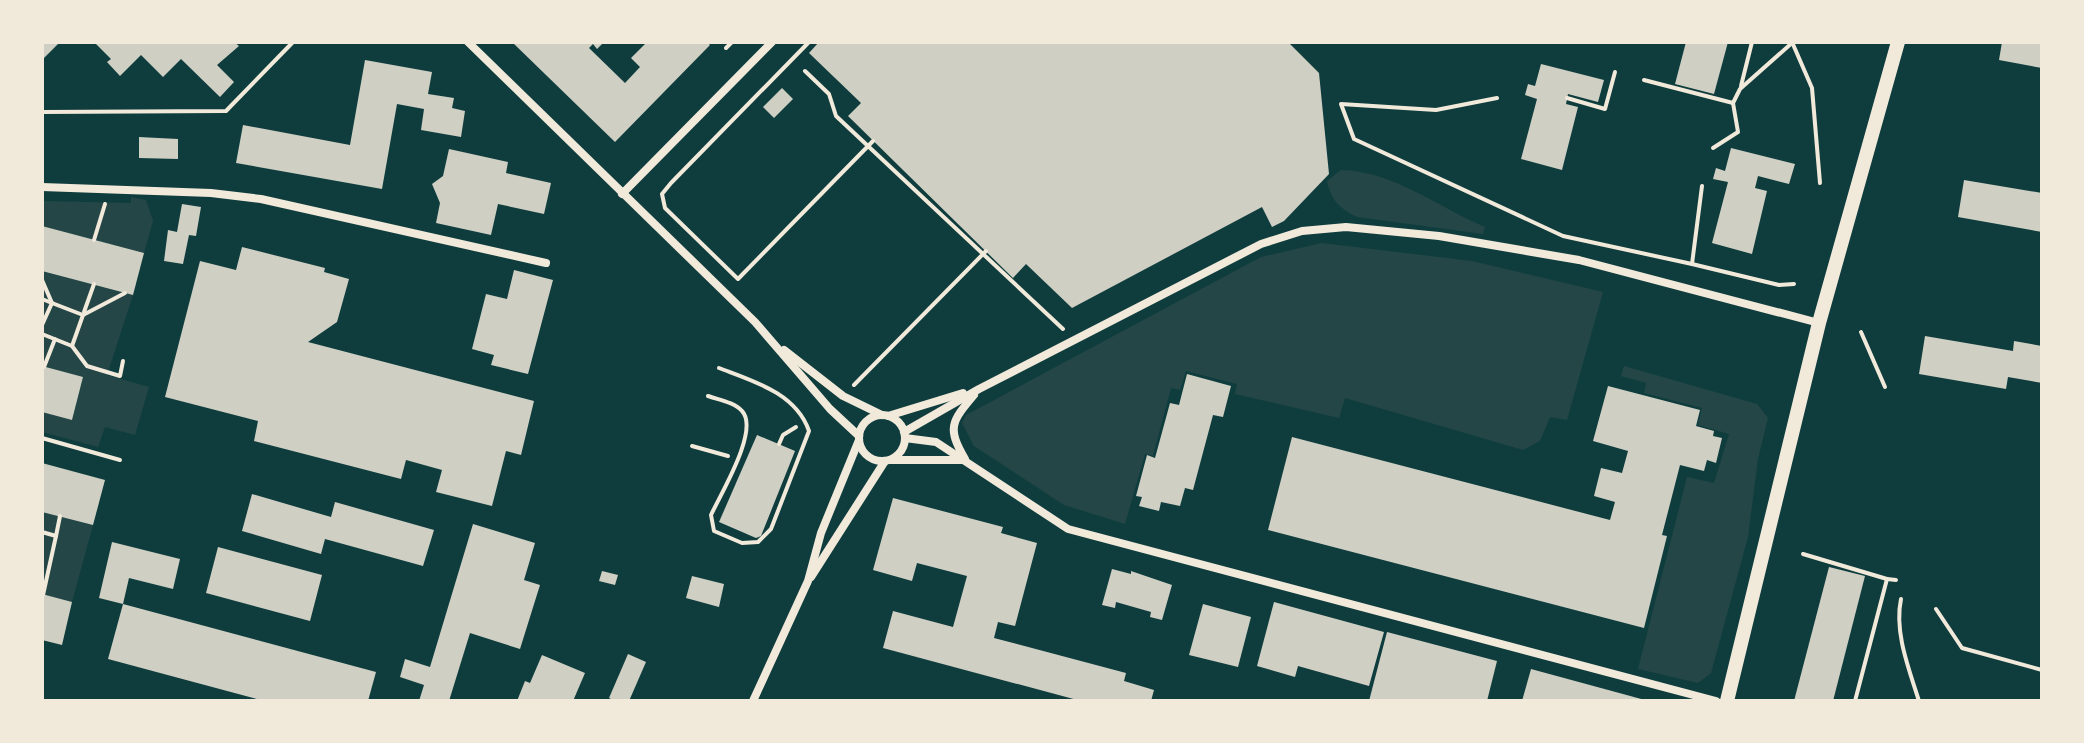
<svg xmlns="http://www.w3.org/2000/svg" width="2084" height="743" font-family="Mulish,sans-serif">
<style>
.green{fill:#244646}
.building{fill:#cfcfc3}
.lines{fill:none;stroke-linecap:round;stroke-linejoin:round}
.path{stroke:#f1e9da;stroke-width:4}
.service{stroke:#f1e9da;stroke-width:4}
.minor{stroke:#f1e9da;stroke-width:8}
.primary{stroke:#f1e9da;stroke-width:14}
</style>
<rect width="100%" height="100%" fill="#0f3d3e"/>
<g class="green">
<path d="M1341 170C1394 171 1437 207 1485 227L1483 234 1357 217C1339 208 1331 200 1327 181Z"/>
<path d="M131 197 146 200 153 221 144 253 42 226 44 201 131 203Z"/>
<path d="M1322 243 1472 261 1603 292 1567 420 1550 417 1540 441 1523 450 1345 398 1339 418 1235 394 1237 384 1186 371 1180 390 1171 388 1153 456 1145 454 1125 524 1064 505 974 446 962 423 966 415 1231 273 1261 257Z"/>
<path d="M42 271 133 295 107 375 149 387 135 435 105 427 98 447 42 432V412L72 420 83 378 42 366Z"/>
<path d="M1624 366 1757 404 1768 418 1758 459 1748 537 1711 673 1698 683 1638 669 1687 477 1714 483 1729 434 1698 425 1702 408 1644 393 1646 383 1621 376Z"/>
<path d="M42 512 93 525 72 602 42 594Z"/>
</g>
<g class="building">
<path d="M42 42H60L42 60Z"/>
<path d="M94 42H234L239 46 217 65 234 82 220 97 181 59 163 77 141 55 120 76 107 62 111 59Z"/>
<path d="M512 42H604L597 49 593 44 589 48 625 83 640 67 631 58 647 42H707L710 45 615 142Z"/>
<path d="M819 42H1288L1319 73 1329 174 1284 221 1272 227 1262 207 1072 308 1026 264 1013 278 848 116 861 103 809 53Z"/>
<path d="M1686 42H1728L1714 94 1675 84Z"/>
<path d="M2002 42H2042V68L1999 60Z"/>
<path d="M365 60 432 72 428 94 454 98 452 108 465 111 461 137 421 130 424 109 397 104 382 189 236 163 243 125 350 145Z"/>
<path d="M1541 64 1604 80 1598 102 1568 94 1566 104 1578 107 1562 170 1521 159 1537 99 1525 95 1528 84 1535 86Z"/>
<path d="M782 88 793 99 774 118 763 107Z"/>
<path d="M139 137 178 139V159L139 158Z"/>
<path d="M1731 148 1795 164 1789 184 1758 176 1755 188 1767 191 1752 254 1712 243 1728 182 1713 179 1716 168 1725 171Z"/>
<path d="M449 149 508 162 506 173 551 183 544 214 498 204 491 235 436 223 440 203 432 184 443 176Z"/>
<path d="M1964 180 2042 193V232L1958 217Z"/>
<path d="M182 204 201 207 196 236 189 235 183 264 164 261 168 230 177 232Z"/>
<path d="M42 226 144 253 133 295 42 271Z"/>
<path d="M242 247 325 268 324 272 349 279 337 322 308 342 534 401 521 455 506 451 492 506 436 492 442 470 406 460 401 479 254 441 258 421 165 397 200 261 236 270Z"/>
<path d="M514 270 553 280 528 374 491 365 494 355 472 349 486 294 507 299Z"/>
<path d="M1925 336 2013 351 2014 341 2042 346V383L2008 377 2006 389 1919 374Z"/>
<path d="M42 366 83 377 72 420 42 412Z"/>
<path d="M1187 374 1231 386 1223 417 1213 415 1193 490 1185 488 1180 506 1161 502 1159 511 1139 506 1142 497 1136 496 1147 455 1155 458 1170 403 1179 405Z"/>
<path d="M1608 386 1700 410 1696 426 1714 431 1713 436 1722 438 1716 463 1707 460 1704 471 1680 465 1662 535 1667 536 1644 628 1268 530 1292 437 1610 520 1615 502 1594 496 1601 468 1622 473 1628 451 1593 441Z"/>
<path d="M757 435 795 451 761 536 756 538 719 522Z"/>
<path d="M42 463 105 480 93 525 42 512Z"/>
<path d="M252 494 331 517 335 502 434 530 423 566 325 539 321 554 242 531Z"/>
<path d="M893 498 1003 527 1001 533 1037 543 1015 626 998 622 994 638 1126 673 1124 681 1154 690 1151 701H1081L883 648 893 611 953 627 967 576 917 563 912 581 873 570Z"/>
<path d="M473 524 535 543 524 580 540 585 520 649 470 633 449 701H419L424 685 400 677 405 659 430 667Z"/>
<path d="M112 542 180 559 173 589 129 578 123 604 99 598Z"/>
<path d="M218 547 322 575 310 621 206 593Z"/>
<path d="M1829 567 1865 576 1833 701H1794Z"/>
<path d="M1112 569 1131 574V571L1172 585 1162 620 1150 617 1151 612 1116 602 1115 608 1102 605Z"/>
<path d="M602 571 618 575 615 585 599 581Z"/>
<path d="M692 576 724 584 719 607 686 598Z"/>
<path d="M42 594 72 602 62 645 42 640Z"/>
<path d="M1274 602 1384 632 1369 686 1298 666 1295 677 1257 666Z"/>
<path d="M123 604 376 672 368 701H264L108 659Z"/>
<path d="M1203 604 1251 617 1238 667 1189 655Z"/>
<path d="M1387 632 1497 661 1487 701H1369Z"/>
<path d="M628 654 646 662 629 701H615L609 698Z"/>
<path d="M542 655 585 673 573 701H517L525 681 530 683Z"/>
<path d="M1531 669 1645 700V701H1522Z"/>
</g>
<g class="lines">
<g class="path">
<path d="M809 42 671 183 662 194 665 208 738 279 873 141"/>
<path d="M1792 42 1812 88 1820 183"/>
<path d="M726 48 732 42"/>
<path d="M805 71 829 94 836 116 1063 329"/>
<path d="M1644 80 1733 103 1740 89 1793 42"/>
<path d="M1741 86 1752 42"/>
<path d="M1497 98 1436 110 1341 104 1354 139 1563 236 1692 264"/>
<path d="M1567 98 1605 109 1615 72"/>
<path d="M42 112 226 111 293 42"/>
<path d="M1713 148 1738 132 1733 103"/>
<path d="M1702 186 1692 264 1779 285 1794 284"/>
<path d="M94 240 105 204"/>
<path d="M42 280 52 303"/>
<path d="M42 299 52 303"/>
<path d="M84 312 94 284"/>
<path d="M83 315 125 293"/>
<path d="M42 325 52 303 83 315 72 346"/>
<path d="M1861 332 1885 387"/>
<path d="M42 334 72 346 87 366 120 376 123 361"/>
<path d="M44 367 55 339"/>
<path d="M854 385 986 251"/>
<path d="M42 438 120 460"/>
<path d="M779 444 783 435 796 427"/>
<path d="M692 446 728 456"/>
<path d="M42 532 56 536 43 595"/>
<path d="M56 536 60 516"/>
<path d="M1803 554 1887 579 1855 701"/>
<path d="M1887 579 1896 580"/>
<path d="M1901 599C1894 632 1909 669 1919 701"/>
<path d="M1936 609 1962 648 2042 670"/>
</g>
<path class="service" d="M708 396C719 400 734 402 742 411 760 430 720 495 711 515L714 531 742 543 758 542 771 529 809 431C796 393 753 381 719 368"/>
<g class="minor">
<path d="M468 42 755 322 830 409 859 436"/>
<path d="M42 187 211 193 261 199 546 263"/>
<path d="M622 194 772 42"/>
<path d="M784 350 843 396 882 415"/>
<circle cx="882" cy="438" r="23"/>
<path d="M888 416 963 393"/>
<path d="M904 432 979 389 1261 244 1302 231 1346 227 1439 236 1579 260 1819 323"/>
<path d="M905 438 936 442 1068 529 1716 701"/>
<path d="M965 459C947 428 951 422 974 395"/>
<path d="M891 460H961"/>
<path d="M811 577 885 461"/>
<path d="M753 701 808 581 821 533 859 440"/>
</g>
<path class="primary" d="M1727 701 1819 323 1898 42"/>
</g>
<rect width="2084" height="743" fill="none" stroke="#f1e9da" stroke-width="88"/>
</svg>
